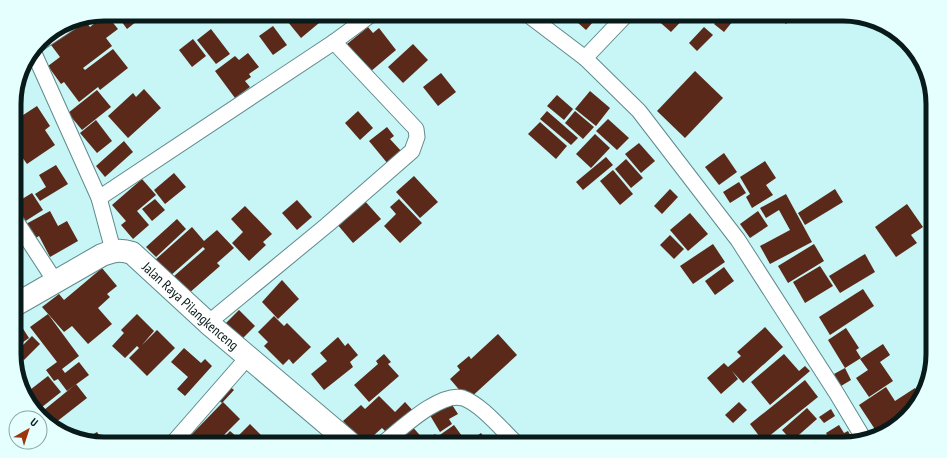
<svg xmlns="http://www.w3.org/2000/svg" width="947" height="458" font-family="'PT Sans Narrow',sans-serif">
<style>
.building{fill:#5b2919}
.lines{fill:none;stroke-linecap:round;stroke-linejoin:round}
.street-casing{stroke:#608a8b;stroke-width:17}
.secondary-casing{stroke:#608a8b;stroke-width:24}
.street{stroke:#fff;stroke-width:15}
.secondary{stroke:#fff;stroke-width:22}
.labels{text-anchor:middle;stroke-width:4;stroke-linejoin:round;paint-order:stroke}
.street-label{font-size:14px;fill:#081a1a;stroke:#e4fffe}
.rim{fill:none;stroke:#081a1a;stroke-width:5}
</style>
<rect width="100%" height="100%" fill="#c8f5f5"/>
<g class="building">
<path d="M106 14 118 29 106 38 112 46 83 68 85 70 113 49 128 68 100 90 98 87 79 102 64 82 61 84 48 66 60 57 48 41 75 20 83 18 90 27Z"/>
<path d="M116 14H146L127 29Z"/>
<path d="M259 14H277L267 23Z"/>
<path d="M285 14H312L319 23 301 38 283 16Z"/>
<path d="M568 14H600L586 30Z"/>
<path d="M659 14H688L671 32 655 18Z"/>
<path d="M700 14H717L710 23Z"/>
<path d="M722 14 737 16 724 32 714 24Z"/>
<path d="M775 14H795L786 24Z"/>
<path d="M273 26 287 45 273 55 259 36Z"/>
<path d="M368 27 373 33 379 28 396 50 370 72 347 44Z"/>
<path d="M704 27 713 35 697 51 689 43Z"/>
<path d="M211 29 230 54 216 64 197 40Z"/>
<path d="M193 39 206 56 192 67 179 50Z"/>
<path d="M413 44 428 60 403 83 388 67Z"/>
<path d="M248 53 259 67 249 74 251 77 245 81 250 87 235 98 215 71 235 56 239 60Z"/>
<path d="M695 71 723 98 685 138 657 111Z"/>
<path d="M441 73 456 92 438 106 423 87Z"/>
<path d="M144 89 161 108 128 138 108 116 133 93 136 97Z"/>
<path d="M97 90 111 107 82 130 68 113Z"/>
<path d="M590 91 610 108 596 126 575 109Z"/>
<path d="M557 95 573 109 564 120 547 106Z"/>
<path d="M37 106 50 126 45 130 55 145 27 164 14 146V121Z"/>
<path d="M358 111 373 128 360 140 345 123Z"/>
<path d="M547 111 578 138 571 145 540 119Z"/>
<path d="M575 111 594 127 583 139 565 123Z"/>
<path d="M608 119 629 138 617 150 596 131Z"/>
<path d="M96 120 112 141 97 153 80 133Z"/>
<path d="M540 122 567 146 556 159 528 134Z"/>
<path d="M387 127 394 136 390 139 402 152 388 164 369 141Z"/>
<path d="M595 134 610 148 591 168 576 154Z"/>
<path d="M124 141 133 152 105 177 96 166Z"/>
<path d="M639 143 655 161 641 173 625 154Z"/>
<path d="M724 153 737 172 719 185 705 167Z"/>
<path d="M606 157 613 165 583 190 576 182Z"/>
<path d="M626 159 643 178 631 188 615 169Z"/>
<path d="M765 161 776 178 766 185 773 195 752 208 746 197 750 194 740 177Z"/>
<path d="M56 165 68 184 40 201 35 194 46 187 39 175Z"/>
<path d="M613 170 633 194 620 205 600 181Z"/>
<path d="M174 173 186 187 165 204 154 190Z"/>
<path d="M414 176 438 202 420 218 396 192Z"/>
<path d="M142 179 156 195 137 211 149 225 133 239 121 225 126 221 112 205Z"/>
<path d="M739 182 746 193 730 203 723 192Z"/>
<path d="M670 189 678 197 662 214 654 206Z"/>
<path d="M835 189 843 202 805 225 798 213Z"/>
<path d="M32 193 43 210 24 222 14 204Z"/>
<path d="M786 194 812 242 770 264 760 246 790 230 779 210 766 218 760 208Z"/>
<path d="M155 199 165 210 152 221 142 209Z"/>
<path d="M399 199 422 223 400 243 384 226 396 214 390 207Z"/>
<path d="M297 200 312 217 297 230 282 213Z"/>
<path d="M364 200 381 219 353 243 337 224Z"/>
<path d="M907 204 923 227 911 235 917 243 896 257 875 227Z"/>
<path d="M245 206 272 234 263 242 266 245 249 261 232 243 243 232 231 219Z"/>
<path d="M50 211 58 226 67 221 78 241 50 257 39 236 34 239 26 224Z"/>
<path d="M758 211 768 226 750 238 740 224Z"/>
<path d="M690 213 708 234 688 251 670 230Z"/>
<path d="M177 219 186 229 156 257 146 247Z"/>
<path d="M192 227 204 241 217 230 234 248 217 263 220 266 188 294 173 277 205 249 203 247 170 276 155 260Z"/>
<path d="M670 235 684 249 674 259 660 245Z"/>
<path d="M713 244 725 262 693 284 680 266Z"/>
<path d="M814 244 824 261 788 283 778 266Z"/>
<path d="M865 254 875 272 840 293 829 276Z"/>
<path d="M820 266 833 286 805 303 793 282Z"/>
<path d="M724 267 734 281 715 295 705 281Z"/>
<path d="M102 268 117 286 107 294 110 297 98 308 112 324 88 344 72 326 64 332 42 307 59 294 64 300Z"/>
<path d="M282 280 299 299 278 319 262 302Z"/>
<path d="M863 289 874 306 830 335 819 317Z"/>
<path d="M239 310 255 326 241 340 225 324Z"/>
<path d="M48 314 79 356 62 369 65 373 79 362 89 375 67 391 58 379 54 381 46 370 57 362 30 327Z"/>
<path d="M137 314 154 331 142 345 157 330 175 348 147 376 129 358 139 348 137 346 125 358 112 346 124 333 121 330Z"/>
<path d="M274 316 284 326 287 323 311 347 293 364 289 359 283 365 264 346 268 342 258 332Z"/>
<path d="M18 321 29 338 19 345 21 347 15 351V323Z"/>
<path d="M765 327 783 347 743 383 732 371 738 379 721 394 707 378 724 363 728 367 741 356 737 352Z"/>
<path d="M846 328 859 348 856 350 861 358 845 368 828 340Z"/>
<path d="M498 334 517 355 468 400 450 379 460 370 457 366 469 356 471 359Z"/>
<path d="M32 336 40 344 24 360 16 352Z"/>
<path d="M338 337 345 346 348 343 358 355 350 362 353 367 324 390 311 374 327 361 320 353Z"/>
<path d="M883 344 890 355 880 362 893 381 869 397 856 378 868 370 860 359Z"/>
<path d="M184 348 201 363 205 359 212 366 185 396 177 389 188 377 171 362Z"/>
<path d="M384 354 391 362 388 364 399 376 369 402 354 385 378 364 376 361Z"/>
<path d="M784 354 799 371 805 366 810 371 770 405 751 382Z"/>
<path d="M845 368 851 380 841 386 834 374Z"/>
<path d="M48 376 61 392 37 411 30 402 26 393Z"/>
<path d="M805 380 818 397 763 441 750 424Z"/>
<path d="M76 384 87 398 55 423 58 427 56 428 37 412 43 408 44 410Z"/>
<path d="M228 385 234 390 222 403 216 398Z"/>
<path d="M886 387 895 401 915 388 921 397 893 428 878 434 859 405Z"/>
<path d="M379 396 395 412 405 402 415 413 390 436 382 428 364 444 343 421 361 405 365 409Z"/>
<path d="M449 400 458 414 449 419 452 424 440 432 428 412Z"/>
<path d="M223 402 240 419 215 444H201L191 435Z"/>
<path d="M739 402 747 410 733 423 725 415Z"/>
<path d="M807 408 817 419 792 441 782 430Z"/>
<path d="M831 409 835 416 824 423 819 417Z"/>
<path d="M250 424 267 441 264 444H223L220 441 230 431 237 437Z"/>
<path d="M411 425 424 440 419 444H388Z"/>
<path d="M454 425 467 443 481 433 489 444H421L435 434 437 437Z"/>
<path d="M839 425 844 433 848 431 854 442 832 444 826 433Z"/>
<path d="M97 432 105 444 85 439Z"/>
</g>
<g class="lines">
<g class="street-casing">
<g id="street">
<path d="M527 14 585 58 639 111 738 240 837 394 864 439"/>
<path d="M38 44 74 20"/>
<path d="M33 51 99 198 113 250"/>
<path d="M585 58 627 14"/>
<path d="M99 198 334 42 372 14"/>
<path d="M14 218 55 281"/>
<path d="M208 323 327 225 412 151 417 137 416 129 334 42"/>
<path d="M172 444 248 357"/>
<path d="M382 444C400 430 440 391 463 398 481 404 503 431 517 444"/>
</g>
</g>
<g class="secondary-casing">
<g id="secondary">
<path id="s1" d="M15 305 102 255C113 251 120 249 132 253L208 323 351 444"/>
</g>
</g>
<use href="#street" class="street"/>
<use href="#secondary" class="secondary"/>
</g>
<g class="labels">
<g class="street-label">
<text dy="5" stroke="none"><textPath href="#s1" startOffset="210">Jalan Raya Pilangkenceng</textPath></text>
</g>
</g>
<path d="M0 0H947V458H0ZM104 21H843A83 83 0 0 1 926 104V354A83 83 0 0 1 843 437H104A83 83 0 0 1 21 354V104A83 83 0 0 1 104 21Z" fill="#e4fffe" fill-rule="evenodd"/>
<path class="rim" d="M104 21H843A83 83 0 0 1 926 104V354A83 83 0 0 1 843 437H104A83 83 0 0 1 21 354V104A83 83 0 0 1 104 21Z"/>
<g transform="translate(28 430) rotate(39)"><circle r="19" fill="#e4fffe" stroke="#8ca3a3"/>
<path d="M0-3L7 15L0 10L-7 15Z" fill="#9b340f"/>
<text y="-6" font-size="11" font-weight="bold" text-anchor="middle" fill="#081a1a">U</text>
</g>
</svg>
